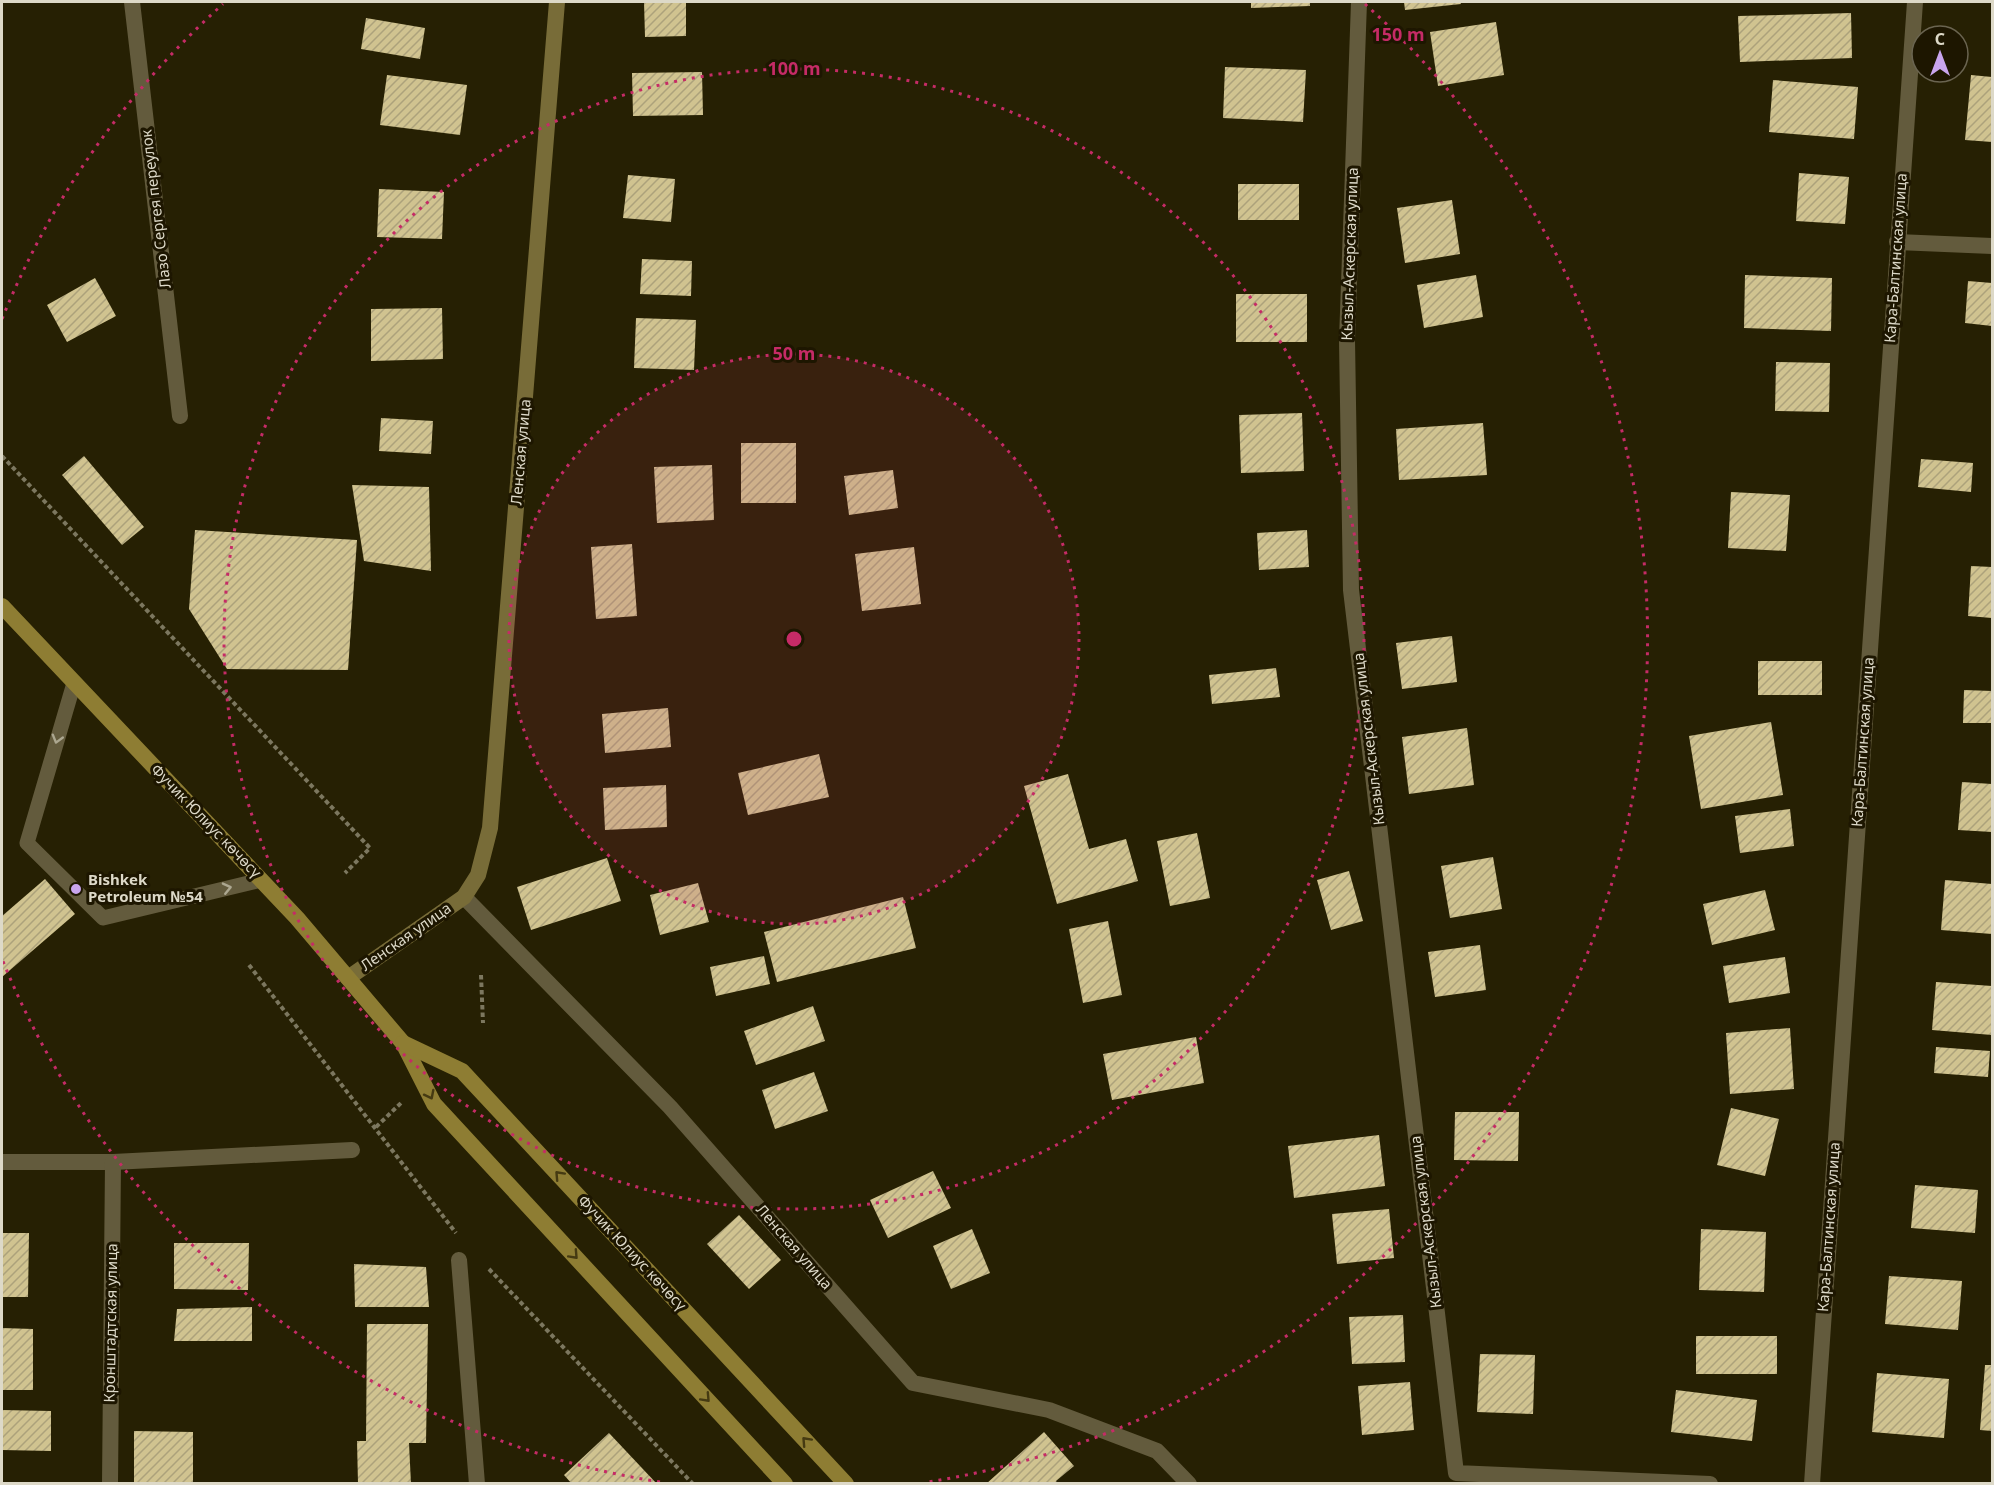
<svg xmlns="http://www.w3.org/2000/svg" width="1994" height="1485" font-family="'Noto Sans',sans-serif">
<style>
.building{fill:url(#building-hatch)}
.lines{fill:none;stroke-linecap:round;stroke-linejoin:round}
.path{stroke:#7c775f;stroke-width:4;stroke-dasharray:4.5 3;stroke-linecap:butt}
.service{stroke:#635b3d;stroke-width:15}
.minor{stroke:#635b3d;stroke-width:16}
.secondary{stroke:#786c38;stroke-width:16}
.primary{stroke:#8e7d33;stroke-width:16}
.oneway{stroke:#aca790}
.oneway2{stroke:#453a12}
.ring{fill:none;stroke:#c52b66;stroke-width:3;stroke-dasharray:3 6}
.poi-dot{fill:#c9a5ee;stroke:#1d1600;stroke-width:2}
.labels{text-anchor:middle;stroke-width:6;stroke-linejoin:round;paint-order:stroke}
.street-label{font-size:15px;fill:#ddd9c8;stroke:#1d1600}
.poi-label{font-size:15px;font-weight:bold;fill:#ddd9c8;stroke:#1d1600;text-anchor:start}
.centre{fill:#c52b66;stroke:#1d1600;stroke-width:3}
.ring-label{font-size:18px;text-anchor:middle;font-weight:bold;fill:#c52b66;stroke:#1d1600;stroke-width:6;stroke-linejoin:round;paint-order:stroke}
</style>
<defs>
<pattern id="building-hatch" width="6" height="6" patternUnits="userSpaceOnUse" patternTransform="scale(1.5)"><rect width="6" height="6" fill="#d0c390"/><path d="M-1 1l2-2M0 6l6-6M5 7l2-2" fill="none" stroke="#aca27b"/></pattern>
</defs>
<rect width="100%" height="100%" fill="#262003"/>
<g class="building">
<path d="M644 2H686V36L645 37Z"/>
<path d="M1251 2H1310V6L1251 8Z"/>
<path d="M1404 2H1460L1461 4 1405 10Z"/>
<path d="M1851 13 1852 58 1740 62 1738 16Z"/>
<path d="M366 18 425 28 420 59 361 49Z"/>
<path d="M1496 22 1504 75 1438 86 1430 32Z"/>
<path d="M1225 67 1306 70 1303 122 1223 118Z"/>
<path d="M702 72 703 115 633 116 632 73Z"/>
<path d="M387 75 467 85 460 135 380 125Z"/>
<path d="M1971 75 1992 77V142L1965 140Z"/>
<path d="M1773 80 1858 87 1854 139 1769 132Z"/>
<path d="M1799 173 1849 177 1845 224 1796 221Z"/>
<path d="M628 175 675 179 671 222 623 218Z"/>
<rect x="1238" y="184" width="61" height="36"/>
<path d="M379 189 444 192 442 239 377 237Z"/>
<path d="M1452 200 1460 254 1405 263 1397 208Z"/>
<path d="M642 259 692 261 691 296 640 294Z"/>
<path d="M1476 275 1483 317 1424 328 1417 285Z"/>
<path d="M1745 275 1832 278 1831 331 1744 328Z"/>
<path d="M95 278 116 316 67 342 47 305Z"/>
<path d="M1968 281 1992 283V326L1965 323Z"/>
<rect x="1236" y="294" width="71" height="48"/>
<path d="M442 308 443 359 371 361V309Z"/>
<path d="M636 318 696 320 694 370 634 368Z"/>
<path d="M1776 362 1830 363 1829 412 1775 411Z"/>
<path d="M1302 413 1304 471 1241 473 1239 415Z"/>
<path d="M381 418 433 421 431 454 379 451Z"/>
<path d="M1483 423 1487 475 1399 480 1396 429Z"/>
<rect x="741" y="443" width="55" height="60"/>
<path d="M84 456 144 527 122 545 62 475Z"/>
<path d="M1921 459 1973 463 1971 492 1918 487Z"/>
<path d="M712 465 714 520 657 523 654 467Z"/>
<path d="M893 470 898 508 849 515 844 476Z"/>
<path d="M352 485 429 487 431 571 364 561Z"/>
<path d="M1731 492 1790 495 1786 551 1728 548Z"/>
<path d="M195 530 357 540 348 670 227 669 189 609Z"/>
<path d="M1307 530 1309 567 1259 570 1257 533Z"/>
<path d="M632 544 637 616 596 619 591 547Z"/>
<path d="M914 547 921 604 862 611 855 554Z"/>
<path d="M1971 566 1992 567V618L1968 616Z"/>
<path d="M1452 636 1457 682 1402 689 1396 643Z"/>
<rect x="1758" y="661" width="64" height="34"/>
<path d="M1276 668 1280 697 1212 704 1209 675Z"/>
<path d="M1964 690 1992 691V723H1963Z"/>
<path d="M668 708 671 747 605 753 602 714Z"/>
<path d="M1771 722 1783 795 1701 809 1689 736Z"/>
<path d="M1467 728 1474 785 1409 794 1402 737Z"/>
<path d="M819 754 829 797 748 815 738 773Z"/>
<path d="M1068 774 1089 849 1126 839 1138 881 1057 904 1024 786Z"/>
<path d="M1962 782 1992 784V832L1958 830Z"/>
<path d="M666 785 667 827 605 830 603 788Z"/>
<path d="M1790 809 1794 846 1740 853 1735 816Z"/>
<path d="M1197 833 1210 898 1170 906 1157 841Z"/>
<path d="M1493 857 1502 909 1450 918 1441 866Z"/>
<path d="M607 858 621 901 531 930 517 887Z"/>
<path d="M1349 871 1363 921 1331 930 1317 880Z"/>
<path d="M45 879 75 914 2 977V916Z"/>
<path d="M1945 880 1992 884V934L1941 930Z"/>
<path d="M698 883 709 922 660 935 650 895Z"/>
<path d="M1765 890 1775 930 1712 945 1703 904Z"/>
<path d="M903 897 916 948 777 982 764 932Z"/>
<path d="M1108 921 1122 995 1083 1003 1069 929Z"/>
<path d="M1480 945 1486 990 1435 997 1428 952Z"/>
<path d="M764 956 770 984 716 996 710 967Z"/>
<path d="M1785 957 1790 993 1729 1003 1723 966Z"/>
<path d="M1936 982 1992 986V1035L1932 1030Z"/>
<path d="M813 1006 825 1041 756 1065 744 1031Z"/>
<path d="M1790 1028 1794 1089 1730 1094 1726 1033Z"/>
<path d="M1196 1037 1204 1083 1112 1100 1103 1054Z"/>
<path d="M1936 1047 1990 1051 1988 1077 1934 1073Z"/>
<path d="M814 1072 828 1111 775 1129 762 1090Z"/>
<path d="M1731 1108 1779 1119 1765 1176 1717 1165Z"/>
<path d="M1455 1112H1519L1518 1161 1454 1160Z"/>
<path d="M1379 1135 1385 1186 1294 1198 1288 1146Z"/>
<path d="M933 1171 951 1208 888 1238 870 1200Z"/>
<path d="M1915 1185 1978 1190 1975 1233 1911 1228Z"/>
<path d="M1389 1209 1394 1258 1337 1264 1332 1214Z"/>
<path d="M739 1215 781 1260 749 1289 707 1244Z"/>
<path d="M972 1229 990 1273 951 1289 933 1246Z"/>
<path d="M1701 1229 1766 1232 1764 1292 1699 1290Z"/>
<path d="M2 1233H29L28 1297H2Z"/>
<path d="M174 1243H249L248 1290 174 1289Z"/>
<path d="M354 1264 426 1267 429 1307H355Z"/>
<path d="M1889 1276 1962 1281 1958 1330 1885 1324Z"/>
<path d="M252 1307V1341H174L177 1309Z"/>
<path d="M1403 1315 1405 1362 1352 1364 1349 1317Z"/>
<path d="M367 1324H428L426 1443H409L411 1484H358L357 1441H366Z"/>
<path d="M2 1328 33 1329V1390H2Z"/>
<rect x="1696" y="1336" width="81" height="38"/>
<path d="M1480 1354 1535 1355 1533 1414 1477 1412Z"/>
<path d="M1985 1365H1992V1431L1980 1430Z"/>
<path d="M1877 1373 1949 1379 1944 1438 1872 1432Z"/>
<path d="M1410 1382 1414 1430 1362 1435 1358 1386Z"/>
<path d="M1676 1390 1757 1400 1752 1441 1671 1432Z"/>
<path d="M2 1410 51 1411V1451L2 1450Z"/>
<path d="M134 1431 193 1432V1484H134Z"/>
<path d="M1044 1432 1074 1466 1056 1481 1058 1484H986Z"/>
<path d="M609 1433 657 1484H572L564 1475Z"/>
</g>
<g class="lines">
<g class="path">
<path d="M2 456 370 848 345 873"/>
<path d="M249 965 456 1233"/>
<path d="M481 975 483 1023"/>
<path d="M376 1127 401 1103"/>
<path d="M489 1269 693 1484"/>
</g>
<path class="service" d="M74 683 27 843 103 918 261 880"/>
<g class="minor">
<path d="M132 2 180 416"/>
<path d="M1359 2 1347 340 1351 590 1456 1473 1710 1484"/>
<path d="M1897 242 1992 246"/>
<path d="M464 897 670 1107 913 1383 1049 1410 1157 1451 1189 1484"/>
<path d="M2 1162H113L352 1150"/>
<path d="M459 1260 477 1484"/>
<path d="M110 1484 113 1162"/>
<path d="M1812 1484 1915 2"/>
</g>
<path class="secondary" d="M348 978 464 897 478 875 490 828 557 2"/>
<g class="primary">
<path d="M2 606 297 918 403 1043 434 1104 785 1484"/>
<path d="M403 1043 462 1071 846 1484"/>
</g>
</g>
<defs><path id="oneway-chevron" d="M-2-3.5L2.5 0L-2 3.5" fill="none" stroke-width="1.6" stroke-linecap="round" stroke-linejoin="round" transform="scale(1.5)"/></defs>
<g class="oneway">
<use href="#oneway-chevron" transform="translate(57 739) rotate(106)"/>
<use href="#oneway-chevron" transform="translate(227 888) rotate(-13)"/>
</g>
<g class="oneway2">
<use href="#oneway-chevron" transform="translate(430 1095) rotate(63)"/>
<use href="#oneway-chevron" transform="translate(559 1175) rotate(-133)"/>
<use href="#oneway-chevron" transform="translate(574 1255) rotate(47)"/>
<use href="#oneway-chevron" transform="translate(706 1398) rotate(47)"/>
<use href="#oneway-chevron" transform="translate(806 1441) rotate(-133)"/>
</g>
<circle cx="794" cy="639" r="285" fill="#c52b66" fill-opacity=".12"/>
<g class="ring">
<circle cx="794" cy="639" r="285"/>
<circle cx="794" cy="639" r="570"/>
<path d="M660 1482A854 854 0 0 1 2 959M2 319A854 854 0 0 1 223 4M1365 4A854 854 0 0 1 928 1482"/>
</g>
<circle class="poi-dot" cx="76" cy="889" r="6"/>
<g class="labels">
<g class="street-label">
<text transform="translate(156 209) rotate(-97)" y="5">Лазо Сергея переулок</text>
<text transform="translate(1350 254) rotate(-88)" y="5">Кызыл-Аскерская улица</text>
<text transform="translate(1896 258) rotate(-86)" y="5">Кара-Балтинская улица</text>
<text transform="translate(521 452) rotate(-85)" y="5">Ленская улица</text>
<text transform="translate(1369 739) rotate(-97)" y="5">Кызыл-Аскерская улица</text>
<text transform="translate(1863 742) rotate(-86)" y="5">Кара-Балтинская улица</text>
<text transform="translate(206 821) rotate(46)" y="5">Фучик Юлиус көчөсү</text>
<text transform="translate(406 937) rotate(-35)" y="5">Ленская улица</text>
<text transform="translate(1426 1222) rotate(-97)" y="5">Кызыл-Аскерская улица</text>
<text transform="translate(1829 1227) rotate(-86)" y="5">Кара-Балтинская улица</text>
<text transform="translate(794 1247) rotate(49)" y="5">Ленская улица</text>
<text transform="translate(632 1253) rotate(47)" y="5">Фучик Юлиус көчөсү</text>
<text transform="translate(111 1323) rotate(-89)" y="5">Кронштадтская улица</text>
</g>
<g class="poi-label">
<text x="88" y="885">Bishkek<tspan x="88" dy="17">Petroleum №54</tspan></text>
</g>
</g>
<circle cx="794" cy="639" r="9" class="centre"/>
<g class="ring-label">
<text x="1398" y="41">150 m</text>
<text x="794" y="75">100 m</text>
<text x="794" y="360">50 m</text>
</g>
<rect width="1994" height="1485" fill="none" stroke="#ddd9c8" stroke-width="6"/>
<g transform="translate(1940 54)"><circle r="28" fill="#1d1600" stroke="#6a6450" stroke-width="1.5"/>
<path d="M0-4.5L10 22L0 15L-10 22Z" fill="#c9a5ee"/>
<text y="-9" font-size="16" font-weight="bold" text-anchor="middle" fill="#ddd9c8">С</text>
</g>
</svg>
